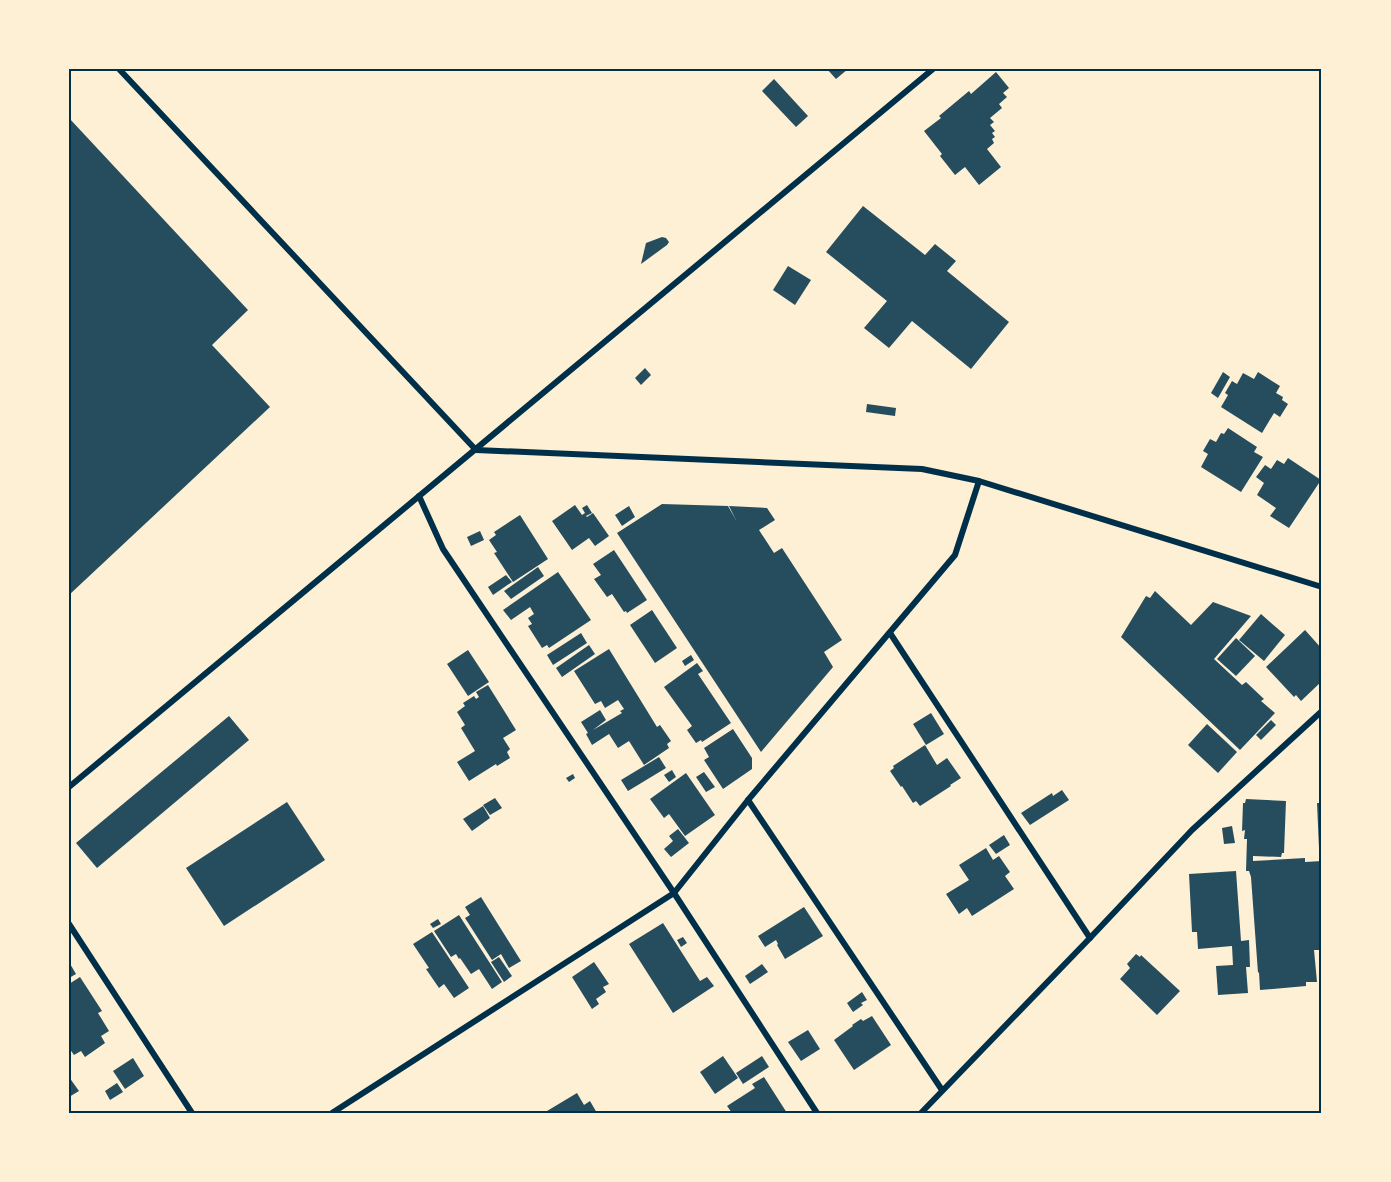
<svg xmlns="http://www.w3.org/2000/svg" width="1391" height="1182" font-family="Karla,sans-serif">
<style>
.building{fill:#264d5e}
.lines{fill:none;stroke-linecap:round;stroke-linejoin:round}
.minor{stroke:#003049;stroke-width:6}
.neatline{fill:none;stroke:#003049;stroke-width:2}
</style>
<rect width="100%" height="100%" fill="#fdf0d5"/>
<g class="building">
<path d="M827 69H848L836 79Z"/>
<path d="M996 72 1009 88 1003 93 1007 97 999 104 1002 108 990 118 994 122 990 125 995 131 992 133 995 137 992 139 994 143 987 149 1001 167 979 185 965 167 955 175 940 156 942 154 924 131 941 118 939 116 969 91 971 94Z"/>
<path d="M774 79 808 116 796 127 762 91Z"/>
<path d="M69 118 248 310 212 345 270 407 69 595Z"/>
<path d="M863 206 925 255 935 244 956 261 947 271 1009 322 971 369 912 321 889 348 864 328 887 301 826 252Z"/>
<path d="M662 237 666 238 669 242 667 245 641 264 646 243Z"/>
<path d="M788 266 811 280 795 305 773 290Z"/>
<path d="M645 368 651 375 641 385 635 378Z"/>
<path d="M1223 372 1230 377 1218 398 1211 393Z"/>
<path d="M1258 372 1280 386 1276 393 1283 397 1282 400 1288 404 1280 417 1274 413 1262 433 1221 407 1228 395 1225 393 1232 381 1237 384 1243 373 1254 379Z"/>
<path d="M867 404 896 408 895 416 866 412Z"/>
<path d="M1228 428 1257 447 1254 452 1263 457 1241 492 1201 467 1208 454 1203 451 1210 439 1216 442 1221 433 1224 434Z"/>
<path d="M1288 458 1321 480 1289 528 1270 516 1276 508 1257 495 1264 483 1256 477 1265 465 1271 469 1277 460 1284 464Z"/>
<path d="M662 504 728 506 736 520 729 506 767 508 775 520 759 530 774 553 782 548 842 640 824 652 833 667 761 752 617 533Z"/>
<path d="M575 505 582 515 585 513 582 508 587 505 592 513 586 516 587 517 593 513 609 536 595 546 589 538 572 550 552 521Z"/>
<path d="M629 506 635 517 622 526 615 515Z"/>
<path d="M520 515 548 559 513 582 494 553 497 552 489 540 496 535 494 532Z"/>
<path d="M480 531 484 540 471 546 467 537Z"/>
<path d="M614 550 647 600 627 613 626 611 624 612 612 594 607 597 594 579 601 575 593 564Z"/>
<path d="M538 567 544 576 511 599 504 591Z"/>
<path d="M558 572 591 620 549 648 547 645 542 648 528 626 532 624 528 618 534 614 530 607 511 620 503 610Z"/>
<path d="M506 575 512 582 493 595 488 587Z"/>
<path d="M1155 591 1191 625 1213 602 1251 616 1214 659 1242 685 1246 682 1264 699 1261 701 1275 713 1240 750 1121 637 1146 596 1150 598Z"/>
<path d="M652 610 677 648 655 663 630 625Z"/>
<path d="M1261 614 1285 635 1264 661 1239 640Z"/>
<path d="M1305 630 1322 649V681L1301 701 1296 695 1294 697 1266 667Z"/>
<path d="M581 633 587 643 553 665 547 655Z"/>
<path d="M1236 638 1255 656 1236 676 1217 659Z"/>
<path d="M589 645 595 654 562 677 556 668Z"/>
<path d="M609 649 657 727 660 725 671 741 667 744 669 748 644 765 629 741 618 748 609 734 592 745 586 734 588 733 581 722 600 710 606 720 593 730 622 713 620 711 624 709 618 700 605 708 601 701 595 704 574 671Z"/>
<path d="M468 650 489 682 468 696 447 664Z"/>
<path d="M691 655 694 660 685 666 682 661Z"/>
<path d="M697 663 703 671 698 674 731 723 702 742 701 740 696 743 687 730 692 726 664 687Z"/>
<path d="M488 685 516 730 503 738 510 749 507 752 510 758 497 766 496 764 469 781 457 762 475 751 461 728 465 725 457 712 465 706 463 703 474 696 476 699 479 697 476 692Z"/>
<path d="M931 713 944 734 926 745 913 724Z"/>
<path d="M229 716 249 740 97 868 76 843Z"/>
<path d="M1271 720 1276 725 1261 740 1256 735Z"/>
<path d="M1207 724 1237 752 1218 773 1188 745Z"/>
<path d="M733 729 752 758V769L723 789 704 760 709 757 704 748Z"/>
<path d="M925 745 937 765 947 758 961 778 950 785 951 786 920 806 916 801 913 803 902 786 901 787 890 771 894 768 893 766Z"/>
<path d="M659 757 666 768 628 791 621 780Z"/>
<path d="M672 770 676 777 669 782 664 775Z"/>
<path d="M704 772 715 787 706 792 696 777Z"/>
<path d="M686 773 715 815 685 836 669 814 664 818 650 799Z"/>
<path d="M573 774 575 778 569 782 566 778Z"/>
<path d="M1062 790 1069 800 1030 825 1021 813 1052 793 1053 796Z"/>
<path d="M495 798 502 808 490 815 483 805Z"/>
<path d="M1246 799 1286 801 1284 853H1282L1281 857 1253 856V861L1305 858V862L1322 861V950H1314L1317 982H1306V986L1260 990 1259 972 1258 973 1251 877 1249 871H1246L1247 839H1244L1245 830 1242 831 1243 803H1245Z"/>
<path d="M287 802 325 860 224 926 186 868Z"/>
<path d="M1317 803H1322V848H1319Z"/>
<path d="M483 806 490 818 472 831 463 819Z"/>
<path d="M1232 826 1235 843 1224 844 1222 828Z"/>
<path d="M678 829 689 843 671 857 664 849 673 841 669 836Z"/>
<path d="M1004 835 1010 845 996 854 989 845Z"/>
<path d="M986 848 993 860 999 856 1010 872 1005 876 1014 889 972 916 967 908 959 914 946 894 969 880 959 865Z"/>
<path d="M1236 871 1241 941 1249 940 1250 967H1246L1248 993 1218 995 1216 966 1233 965 1232 946 1198 949 1197 932H1192L1189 874Z"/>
<path d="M481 897 521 961 509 968 501 954 492 960 465 918 470 915 465 907Z"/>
<path d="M804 907 823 936 785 959 777 945 778 944 776 940 765 947 758 936Z"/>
<path d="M459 915 502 982 492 989 479 969 471 974 460 958 459 959 456 954 451 957 434 931Z"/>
<path d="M438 919 441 924 433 928 430 924Z"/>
<path d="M663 923 700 981 707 977 714 986 673 1013 629 944Z"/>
<path d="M432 932 469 988 454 998 444 984 439 988 426 969 429 968 413 944Z"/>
<path d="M683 937 687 943 681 947 677 940Z"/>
<path d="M1136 954 1140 957 1141 955 1180 991 1157 1015 1120 979 1130 968 1127 964Z"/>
<path d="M499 957 512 976 504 982 491 962Z"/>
<path d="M69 962 76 974 69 978Z"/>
<path d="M594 962 609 984 603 987 606 992 596 999 599 1004 592 1009 572 977Z"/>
<path d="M762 964 768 972 750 984 745 976Z"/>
<path d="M80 977 102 1011 98 1013 109 1031 101 1036 105 1043 85 1057 81 1051 74 1055 69 1048V984Z"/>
<path d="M862 992 867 1000 861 1003 863 1005 853 1012 847 1003Z"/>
<path d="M872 1016 891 1045 854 1070 834 1040 853 1026 852 1025 861 1019 863 1021Z"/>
<path d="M808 1030 820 1049 801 1061 788 1042Z"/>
<path d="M723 1056 738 1078 715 1094 700 1072Z"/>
<path d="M762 1056 769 1067 743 1084 736 1073Z"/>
<path d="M133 1058 144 1076 125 1089 113 1071Z"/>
<path d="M69 1077 79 1091 69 1097Z"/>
<path d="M764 1077 787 1113H732L727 1106 755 1088 752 1084Z"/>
<path d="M117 1083 123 1092 110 1100 105 1091Z"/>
<path d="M577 1093 584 1105 590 1101 597 1113H548L547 1111Z"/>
</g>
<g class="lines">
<g class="minor">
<path d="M119 69 476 450 922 469 979 481 1322 587"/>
<path d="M419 496 443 549 674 893 817 1113"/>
<path d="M890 633 1090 938"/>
<path d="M69 787 933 69"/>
<path d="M748 800 942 1090"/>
<path d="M69 924 192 1113"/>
<path d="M332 1113 674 893 748 800 955 555 979 481"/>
<path d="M921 1113 1090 938 1192 830 1322 711"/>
</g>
</g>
<rect width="1391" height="1182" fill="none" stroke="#fdf0d5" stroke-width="141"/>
<rect x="70" y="70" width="1250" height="1042" class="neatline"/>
</svg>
